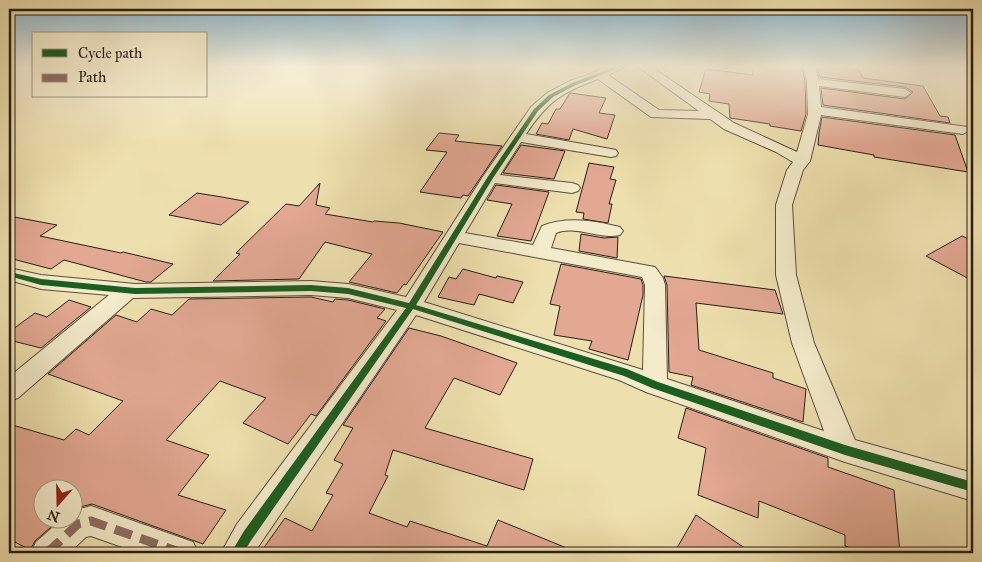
<svg xmlns="http://www.w3.org/2000/svg" width="982" height="562" font-family="'IM FELL Great Primer',serif">
<style>
.building{fill:#e2a892;stroke:#281d18}
.lines{fill:none;stroke-linecap:round;stroke-linejoin:round}
.street-casing{stroke:#5a4e3e;stroke-width:2}
.street{fill:#f4ebca;fill-rule:evenodd}
.quiet{stroke:#8d6e63;stroke-width:9;stroke-dasharray:18 9;stroke-linecap:butt}
.cycleway-casing{stroke:#f4ebca;stroke-width:3}
.cycleway{fill:#1b5e20;fill-rule:evenodd}
</style>
<rect width="100%" height="100%" fill="#eee0ae"/>
<filter id="stains"><feTurbulence type="fractalNoise" baseFrequency=".004" numOctaves="4"/><feColorMatrix values="0 0 0 0 .2 0 0 0 0 .09 0 0 0 0 .02 0 0 0 .5 -.17"/></filter>
<radialGradient id="worn" r=".72"><stop offset=".6" stop-color="#630" stop-opacity="0"/><stop offset="1" stop-color="#630" stop-opacity=".3"/></radialGradient>
<g class="building">
<path d="M753 66 769 68 770 66H802L805 82 806 114 801 131 770 126V124L730 118 729 104 709 101 710 94 699 92 706 69 753 75Z"/>
<path d="M817 66H838L859 70 863 78 923 86 940 116 948 117 950 123 823 105 821 88 905 99 913 92 905 87 820 77Z"/>
<path d="M570 93 606 98 599 113 615 115 607 139 573 129 569 140 536 134 542 123 548 124 556 109H560Z"/>
<path d="M822 117 955 135 968 172 874 157V155L818 145 819 133Z"/>
<path d="M439 133 459 135 455 141 502 146 468 196 463 195 461 198 420 192 447 152 426 150Z"/>
<path d="M521 145 565 151 554 179 503 173Z"/>
<path d="M589 163 614 167 610 179 616 180 609 204H612L608 223 583 219 584 213 576 212Z"/>
<path d="M320 183 316 205 330 208 325 214 373 222 374 221 399 223 443 232 406 285 404 284 397 293 349 282 372 254 325 242 299 279 213 281 240 254 236 253 286 204 299 206Z"/>
<path d="M496 185 549 192 531 241 497 236 512 204 487 200Z"/>
<path d="M197 193 222 197 249 202 221 225 169 215Z"/>
<path d="M9 216 57 225 40 236 121 253 123 252 173 264 151 282H146L64 260 51 269 9 258Z"/>
<path d="M581 234 604 238 618 237 617 258 579 251Z"/>
<path d="M962 236 973 241V281L926 256Z"/>
<path d="M561 264 641 279 643 285V295L628 360 589 349 592 341 554 335 560 306 550 304Z"/>
<path d="M463 269 496 278 497 276 523 282 513 303 479 294 474 305 438 297 449 277 456 279Z"/>
<path d="M664 276 775 290 783 314 696 303 699 350 773 373V378L806 389 803 422 691 385 693 377 669 372 667 285Z"/>
<path d="M311 297 333 302 335 299 348 300 385 309 377 318 386 321 316 416 311 414 288 444 243 423 266 398 220 381 166 440 209 455 178 495 226 510 203 544 92 504 72 509V490H42V520H59L35 541 30 550 9 539V424L64 440 76 429 89 435 123 401 48 374 116 315 137 322 151 309 172 315 189 299Z"/>
<path d="M69 300 91 307 41 348 9 340V332L35 313 47 317Z"/>
<path d="M409 328 441 336 517 363 500 395 454 378 425 428 533 459 524 490 393 450 385 475 388 476 369 513 407 527 410 521 487 546 498 520 579 553H260L285 518 312 531 333 495 326 493 343 464 334 460 353 428 343 425Z"/>
<path d="M686 408 828 458V467L894 490 900 553H864L845 546V535L759 501 758 518 698 495 706 448 678 438Z"/>
<path d="M696 515 752 553H674Z"/>
</g>
<g class="lines">
<g class="street-casing">
<g id="street">
<path d="M611 66H627L608 75 659 110 699 111 637 66H650L734 123 797 152 808 114 807 82 804 66H815L818 79 905 89 911 93 905 97 819 86 821 107 968 127 970 130 963 134 821 115 810 161 803 170 792 205 796 275 814 343 855 440 973 473V501L845 462 646 392 619 380 416 315 254 553H221L237 524 397 310 348 298 311 295 133 298 18 398 9 401V377L109 295 41 289 9 280V268L41 275 135 284 311 281 348 284 406 297 482 178 531 107 547 93 570 81ZM598 79 651 117 710 119 724 129 776 152 793 162 787 170 776 205V275L792 343 824 431 667 379 665 285 663 278 655 267 551 248 556 233C577 225 599 240 620 235L623 231 620 227C595 221 567 216 542 226L533 245 465 233 495 183 572 193 578 191 580 188 578 185 572 183 500 175 521 142 611 157 616 156 618 153 616 150 611 149 526 134C548 101 561 93 598 79ZM459 243 642 277 645 285 643 370 424 302Z"/>
<path d="M91 506 193 542 198 553H139L91 536 86 537 69 553H31L36 542 61 520H72V511Z"/>
</g>
</g>
<use href="#street" class="street"/>
<path class="quiet" d="M47 553 78 524 91 521 182 553"/>
<g class="cycleway-casing">
<path id="cycleway" d="M617 66H624L576 85 553 97 538 111 493 178 416 305 627 369 658 382 845 445 973 482V492L845 455 652 388 624 376 413 309 252 539 243 553H231L244 531 406 308 348 294 311 291 135 294 41 285 9 276V272L41 279 135 288 311 285 348 288 409 303 487 178 534 109 549 95 572 83Z"/>
</g>
<use href="#cycleway" class="cycleway"/>
</g>
<linearGradient id="sky" x2="0" y2="1"><stop stop-color="#8ab7d4"/><stop offset="0.46" stop-color="#f7f1db"/><stop offset="1" stop-color="#f7f1db" stop-opacity="0"/></linearGradient>
<rect width="982" height="145" fill="url(#sky)"/>
<rect width="982" height="562" fill="none" stroke="#eee0ae" stroke-width="30"/>
<rect x="10" y="10" width="962" height="542" fill="none" stroke="#281d18" stroke-width="2.5"/>
<rect x="15" y="15" width="952" height="532" fill="none" stroke="#281d18"/>
<rect x="32" y="32" width="175" height="65" fill="#f4ebca" stroke="#a29983"/>
<rect x="42" y="49" width="25" height="8" fill="#1b5e20" stroke="#a29983"/>
<text x="78" y="58" font-size="15" fill="#281d18">Cycle path</text>
<rect x="42" y="74" width="25" height="8" fill="#8d6e63" stroke="#a29983"/>
<text x="78" y="82" font-size="15" fill="#281d18">Path</text>
<g transform="translate(58 504) rotate(200)"><circle r="24" fill="#f4ebca" stroke="#a29983"/>
<path d="M0-4L9 19L0 12L-9 19Z" fill="#8f2418"/>
<text y="-8" font-size="14" font-weight="bold" text-anchor="middle" fill="#281d18">N</text>
</g>
<rect width="100%" height="100%" filter="url(#stains)"/>
<rect width="100%" height="100%" fill="url(#worn)"/>
</svg>
